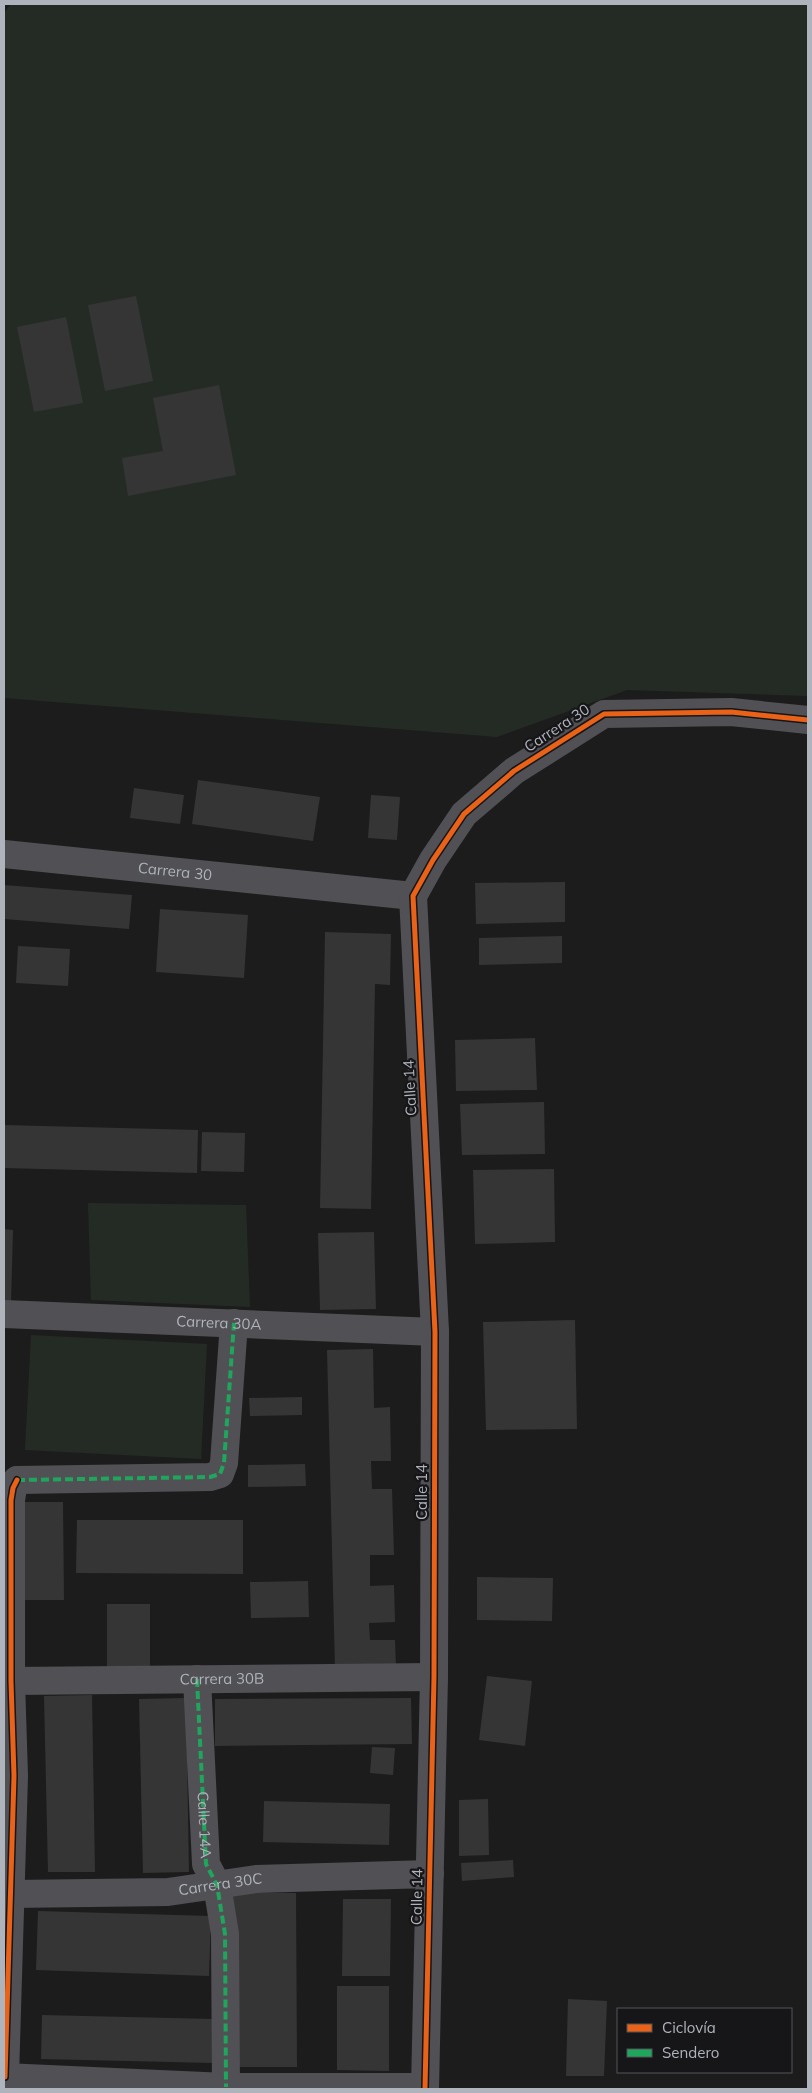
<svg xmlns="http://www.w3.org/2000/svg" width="812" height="2093" font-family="Mulish,sans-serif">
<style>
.green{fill:#242b25}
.building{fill:#353536}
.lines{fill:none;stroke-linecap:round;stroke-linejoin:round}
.pedestrian{stroke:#515155;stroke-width:28}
.minor{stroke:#515155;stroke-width:28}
.quiet{stroke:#20a55d;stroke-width:4;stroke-dasharray:8 4;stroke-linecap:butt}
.cycleway-casing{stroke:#161618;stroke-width:8}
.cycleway{stroke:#ea6118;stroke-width:5}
.labels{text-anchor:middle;stroke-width:4.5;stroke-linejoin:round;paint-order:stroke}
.street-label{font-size:15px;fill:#afb3bb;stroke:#161618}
</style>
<rect width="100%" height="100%" fill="#1c1c1c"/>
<g class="green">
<path d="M11 4H808V696L627 690 497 737 4 698V13Z"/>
<path d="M88 1203 246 1205 250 1307 91 1300Z"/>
<path d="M31 1335 207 1344 201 1459 25 1450Z"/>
</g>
<g class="building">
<path d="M136 296 153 381 105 391 88 305Z"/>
<path d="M66 317 83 403 34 412 17 327Z"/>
<path d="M219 385 236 475 128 496 122 458 163 451 153 398Z"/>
<path d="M198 780 320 797 313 841 192 824Z"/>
<path d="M134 788 184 795 180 824 130 818Z"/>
<path d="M371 795 400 797 397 840 368 838Z"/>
<path d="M565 882V922L476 924 475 883Z"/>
<path d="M4 885 132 895 129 929 4 919Z"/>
<path d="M160 909 248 915 244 978 156 972Z"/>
<path d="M325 932 391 934 390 985 375 984 371 1209 320 1208Z"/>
<path d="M562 936V963L479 965V938Z"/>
<path d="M18 946 70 949 68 986 16 983Z"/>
<path d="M535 1038 537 1090 456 1091 455 1040Z"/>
<path d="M544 1102 545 1154 462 1155 460 1104Z"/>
<path d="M4 1125 198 1130 197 1173 4 1168Z"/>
<path d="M202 1132 245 1133 244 1172 201 1171Z"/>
<path d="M554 1169 555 1242 475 1244 473 1170Z"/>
<path d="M4 1229 13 1230 11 1302H4Z"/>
<path d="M374 1232 376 1309 320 1310 318 1233Z"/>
<path d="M575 1320 577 1429 486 1430 483 1322Z"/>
<path d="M373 1349 374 1408 390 1407 391 1461H371L372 1489H392L394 1555H370V1586L394 1585 395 1622 369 1623 370 1640H395L396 1667 335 1669 327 1350Z"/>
<path d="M302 1397V1415L250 1416 249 1398Z"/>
<path d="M305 1464 306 1486 248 1487V1465Z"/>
<path d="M22 1502H63L64 1600H23Z"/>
<path d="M77 1520H243V1574L76 1573Z"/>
<path d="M477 1577 553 1578 552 1621 477 1620Z"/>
<path d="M308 1581 309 1617 251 1618 250 1582Z"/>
<path d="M107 1604H150V1669L107 1668Z"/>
<path d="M487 1676 532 1681 525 1746 479 1740Z"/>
<path d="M92 1695 95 1872H48L44 1696Z"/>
<path d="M186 1698 189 1872 143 1873 139 1699Z"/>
<path d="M411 1698 412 1744 215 1746V1699Z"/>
<path d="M372 1747 395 1748 393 1775 370 1773Z"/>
<path d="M488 1799 489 1855 459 1856V1800Z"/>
<path d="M264 1801 390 1804 389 1845 263 1842Z"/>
<path d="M513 1860 514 1877 462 1881 461 1863Z"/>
<path d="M230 1893H296L297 2067H231Z"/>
<path d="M343 1899H391L390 1976H342Z"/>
<path d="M38 1911 211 1916 209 1976 36 1970Z"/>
<path d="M337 1986H389V2071L337 2070Z"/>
<path d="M568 1999 607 2001 604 2076H566Z"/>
<path d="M42 2015 214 2019 213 2063 41 2059Z"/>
</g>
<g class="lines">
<g class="pedestrian">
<path d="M17 1480 210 1477 220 1474 224 1463 234 1323"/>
<path id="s1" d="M197 1679 206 1864 217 1885 225 1934 226 2087"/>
</g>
<g class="minor">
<path id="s2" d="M4 854 413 896"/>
<path d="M413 896 435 1332 434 1677 425 2089"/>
<path d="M413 896 433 860 464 814 514 771 604 714 731 712 808 720"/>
<path id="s3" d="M4 1314 435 1332"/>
<path id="s4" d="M11 1681 434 1677"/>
<path id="s5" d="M11 1894 168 1892 256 1879 430 1874"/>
<path d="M4 2077 226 2087H425"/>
<path d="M5 2077 14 1776 11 1681V1500L13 1488 17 1480"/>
</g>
<g class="quiet">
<path d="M17 1480 210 1477 220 1474 224 1463 234 1323"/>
<path d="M197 1679 206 1864 217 1885 225 1934 226 2087"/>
</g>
<g class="cycleway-casing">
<g id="cycleway">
<path d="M5 2077 14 1776 11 1681V1500L13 1488 17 1480"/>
<path d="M425 2089 434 1677 435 1332 413 896 433 860 464 814 514 771 604 714 731 712 808 720"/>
</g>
</g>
<use href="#cycleway" class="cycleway"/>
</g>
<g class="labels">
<g class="street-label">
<text transform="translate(557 728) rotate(-33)" y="5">Carrera 30</text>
<text dy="5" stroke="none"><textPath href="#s2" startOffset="172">Carrera 30</textPath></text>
<text transform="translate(410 1088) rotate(-93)" y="5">Calle 14</text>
<text dy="5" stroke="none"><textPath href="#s3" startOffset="215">Carrera 30A</textPath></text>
<text transform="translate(422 1492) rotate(-90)" y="5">Calle 14</text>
<text dy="5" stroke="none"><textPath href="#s4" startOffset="211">Carrera 30B</textPath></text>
<text dy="5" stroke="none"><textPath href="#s1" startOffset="146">Calle 14A</textPath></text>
<text dy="5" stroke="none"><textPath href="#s5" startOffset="210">Carrera 30C</textPath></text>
<text transform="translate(417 1897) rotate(-89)" y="5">Calle 14</text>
</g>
</g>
<rect width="812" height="2093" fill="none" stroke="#afb3bb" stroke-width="10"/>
<rect x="617" y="2008" width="175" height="65" fill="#161618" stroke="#535559"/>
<rect x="627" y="2024" width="25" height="8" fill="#ea6118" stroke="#535559"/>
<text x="662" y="2033" font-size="15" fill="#afb3bb">Ciclovía</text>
<rect x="627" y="2049" width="25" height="8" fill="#20a55d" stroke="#535559"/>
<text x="662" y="2058" font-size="15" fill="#afb3bb">Sendero</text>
</svg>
